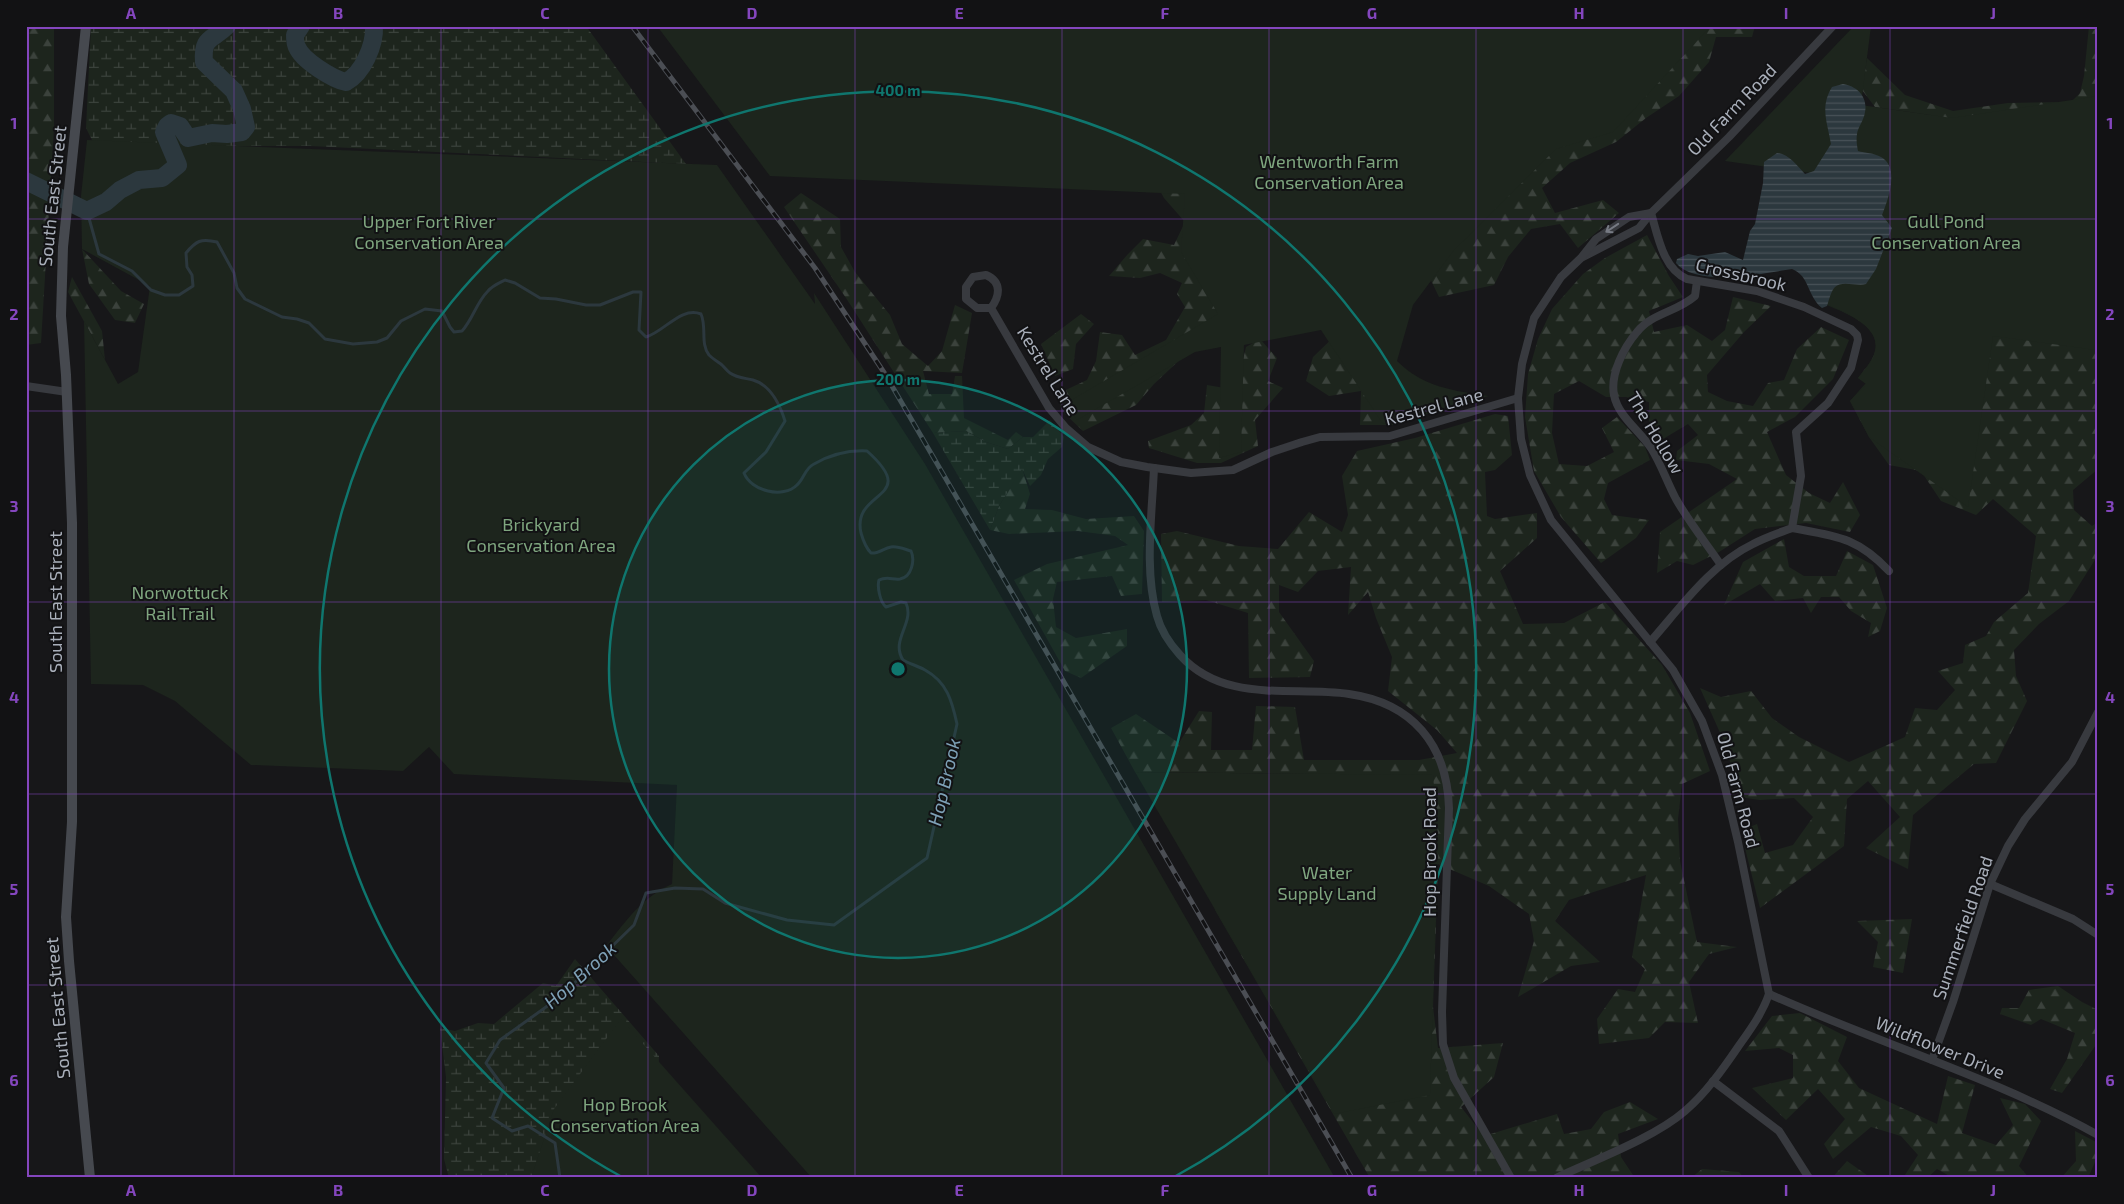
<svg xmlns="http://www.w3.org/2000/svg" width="2124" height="1204" font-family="'Exo 2',sans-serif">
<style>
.forest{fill:url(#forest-firs)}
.wetland{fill:url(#wetland-marsh)}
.park{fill:#1d251d}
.water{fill:url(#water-rules)}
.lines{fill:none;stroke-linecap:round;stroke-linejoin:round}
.stream{stroke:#2c383e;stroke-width:3}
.river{stroke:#2c383e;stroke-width:18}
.minor{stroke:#383a3f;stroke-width:8}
.secondary{stroke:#46494f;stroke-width:10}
.rail-casing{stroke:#4b4e54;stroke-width:5}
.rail{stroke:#121214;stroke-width:3;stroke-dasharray:9;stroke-linecap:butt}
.oneway{stroke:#767a83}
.grid{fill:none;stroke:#8446be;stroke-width:1;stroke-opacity:0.55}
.ring{fill:none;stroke:#0f766e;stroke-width:2.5}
.labels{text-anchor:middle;stroke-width:4;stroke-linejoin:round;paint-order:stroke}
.street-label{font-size:18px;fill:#a9afba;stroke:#121214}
.park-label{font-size:18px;fill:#7fa67f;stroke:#121214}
.water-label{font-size:19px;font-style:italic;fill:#7ea1b7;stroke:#121214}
.centre{fill:#0f766e;stroke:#121214;stroke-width:2.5}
.ring-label{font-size:15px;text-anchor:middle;font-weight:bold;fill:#0f766e;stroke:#121214;stroke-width:4;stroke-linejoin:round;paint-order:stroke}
.neatline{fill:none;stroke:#8446be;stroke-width:2}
.grid-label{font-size:16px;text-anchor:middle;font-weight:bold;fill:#8446be}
</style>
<defs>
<pattern id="forest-firs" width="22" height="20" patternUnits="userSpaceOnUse" patternTransform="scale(1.25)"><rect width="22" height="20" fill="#1d251d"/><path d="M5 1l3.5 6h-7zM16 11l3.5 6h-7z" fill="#3b423c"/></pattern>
<pattern id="wetland-marsh" width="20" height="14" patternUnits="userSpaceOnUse" patternTransform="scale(1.25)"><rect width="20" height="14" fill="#1d251d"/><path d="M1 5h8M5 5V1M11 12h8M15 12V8" fill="none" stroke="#3b423c"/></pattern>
<pattern id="water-rules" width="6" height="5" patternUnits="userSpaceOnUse" patternTransform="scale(1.25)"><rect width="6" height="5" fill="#2c383e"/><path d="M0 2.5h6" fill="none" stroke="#485258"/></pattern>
</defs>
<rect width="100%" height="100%" fill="#171719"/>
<g class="forest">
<path d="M26 26H54V127L41 343 26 345Z"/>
<path d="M1674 26H1755L1752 37H1716L1709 62 1679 96 1646 118 1616 142 1570 163 1542 188 1555 213 1603 200 1619 213 1578 248 1560 224 1531 229 1508 257 1494 285 1439 297 1426 270 1365 374 1434 390 1430 413 1396 425H1360L1361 391 1329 396 1306 381 1313 357 1340 331 1248 296 1154 384 1136 405 1083 431 1064 413 1055 395 1087 380 1096 361 1100 332 1122 335 1135 355 1166 340 1185 307 1177 294 1182 283 1160 273 1140 278 1109 276 1128 254 1143 239 1174 245 1185 222 1164 198 1147 167Z"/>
<path d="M2089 26H2098V168L1930 115 1875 107 1862 90 1867 58 1905 95 1953 111 2008 103 2071 102 2080 93 2084 76Z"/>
<path d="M801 193 840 219 841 247 855 272 890 315 902 344 928 366 942 351 955 305 972 313 962 373 923 371 929 394H952L955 376H962L964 418 1008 440 1016 432 1023 437 1008 449 986 442 966 431 933 433 846 298 784 207Z"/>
<path d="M1647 235 1669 276 1683 297 1649 311 1654 332 1687 325 1712 341 1725 330 1733 297 1771 306 1744 332 1707 375 1708 392 1727 401 1753 406 1768 383 1784 380 1797 349 1821 327 1849 340 1833 379 1795 417 1767 432 1786 475 1809 493 1830 503 1843 482 1860 515 1850 532 1806 523 1755 529 1719 552 1693 565 1677 561 1657 573 1660 532 1737 479 1709 464 1676 460 1677 451 1698 435 1688 424 1663 439 1649 421V402L1626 397H1606L1579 381 1554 394 1552 433 1559 464 1587 466 1614 452 1602 428 1617 417 1645 447 1650 460 1608 483 1604 499 1612 515 1649 520 1636 538 1601 563 1561 517 1534 471 1525 417 1528 374 1538 339 1552 309 1583 274 1605 258Z"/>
<path d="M82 249 121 291 144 304 135 323 115 320 89 284Z"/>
<path d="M72 277 102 331 105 360 68 292Z"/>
<path d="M1835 287 2098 335V469L2073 490 2074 510 2092 526 2098 522V555L2069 601 2039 624 2014 650 2016 676 2027 701 1996 763 1974 764 1913 815 1908 869 1866 848 1900 817 1868 781 1847 799 1844 846 1760 908 1745 848V829L1757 824 1765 853 1793 845 1813 817 1794 798 1760 800 1739 797 1726 746 1700 688 1721 697 1751 691 1772 718 1799 737 1849 762 1905 737 1915 708 1937 710 1955 690 1938 671 1963 663 1965 645 1986 636 1994 622 2028 593 2036 536 1993 499 1976 515 1941 501 1921 471 1889 465 1869 437 1850 401 1866 383 1858 378C1864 370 1873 361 1875 351 1881 325 1845 313 1827 305Z"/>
<path d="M1081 314 1094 324 1076 344 1073 369 1055 376 1041 344Z"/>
<path d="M1260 339 1277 358 1268 381 1283 388 1255 420 1258 446 1221 463H1197L1149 448 1148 441 1191 425 1204 413 1207 385 1236 390 1246 347Z"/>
<path d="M1495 414 1508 416 1512 455 1495 470 1485 472 1487 516 1495 519 1537 513V538L1500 571 1523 624 1564 623 1605 602 1662 665 1690 713 1710 771 1682 784 1678 819 1680 861 1697 942 1737 947 1709 954 1689 982 1698 1023 1665 1022 1649 1038 1599 1044 1597 1019 1618 989 1635 992 1645 969 1632 957 1646 875 1569 900 1555 921 1600 962 1571 966 1518 997 1534 941 1529 914 1489 886 1438 864 1433 1007 1438 1048 1503 1043 1494 1077 1461 1107 1484 1136 1557 1114 1564 1134 1591 1129 1604 1112 1630 1102 1658 1119 1618 1134 1621 1157 1635 1178H1370L1215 910 1313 774 1135 772 1111 728 1136 714 1179 743 1199 711 1212 712 1211 750H1252L1256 706 1295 707 1304 760H1419L1457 753 1437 730 1388 691 1392 657 1376 618 1368 592 1348 615 1351 567 1318 571 1298 592 1279 585V612L1314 661 1310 677 1249 678 1248 613 1206 600 1162 602 1161 534 1177 531 1239 546 1278 549 1309 512 1342 532 1348 515 1342 476 1357 451 1415 438Z"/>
<path d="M1022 468 1030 494 1025 509 1052 510 1086 519 1134 516 1144 531 1142 594 1121 596 1112 576 1057 582 1053 599 1056 627 1076 638 1127 629V646L1081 678 1065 671 1014 580 1047 564 1128 545 1115 536 1078 531 1009 534 990 530 999 506Z"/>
<path d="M1784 539 1789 567 1804 576H1836L1847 551 1873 565 1887 608 1880 631 1868 637 1871 623 1851 611 1839 597H1821L1811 613 1803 598 1775 601 1760 584 1724 605 1743 562Z"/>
<path d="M1912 919 1903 973 1873 967 1878 942 1857 921Z"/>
<path d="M2058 986 2082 1002 2098 1010V1042L2062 1093 2050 1089 2067 1059 2075 1033 2041 1019 2031 1025 2000 1014 2002 1008H2019L2029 990Z"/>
<path d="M1800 1013 1847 1037 1838 1061 1859 1088 1937 1124 1948 1076 1975 1085 1962 1133 1996 1145 2013 1125 2000 1098 2025 1104 2041 1121 2019 1166 2029 1178H1953L1937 1169 1927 1178H1903L1918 1155 1901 1136 1871 1127 1833 1159 1824 1144 1845 1119 1818 1089 1786 1120 1752 1088 1793 1078V1055L1779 1048 1745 1051 1772 1016Z"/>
<path d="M2075 1131 2098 1143V1155L2088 1178H2061L2076 1161Z"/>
<path d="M1847 1161 1871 1178H1832Z"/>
<path d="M1702 1169 1739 1172 1744 1178H1691Z"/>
</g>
<g class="wetland">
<path d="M91 26H586L686 164 310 146H95L86 128Z"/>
<path d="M1050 420 1064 437 1062 447 1048 459 1041 475 1030 486 1022 469 999 506 990 530 933 433 966 431 986 442 1008 449 1023 437H1033Z"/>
<path d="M575 959 659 1056 658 1087 580 1178H449L444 1159 446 1077 440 1028 455 1031 478 1023 494 1024 543 983 556 986Z"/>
</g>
<g class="park">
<path d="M657 26H1711L1613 132 1556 149 1454 250 1413 305 1397 361C1423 387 1454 391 1489 396L1383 424 1321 330 1244 345 1241 452 1219 458 1221 347 1195 352 1077 420 1063 405 1218 314 1181 252 1185 194 770 176Z"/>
<path d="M1854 26H1871L1861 105 1952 118 2098 96V339L2096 350 1993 336 1968 507 1869 437 1850 401 1866 384 1858 378C1864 370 1873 361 1875 351 1882 325 1839 310 1821 302L1839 177 1725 161Z"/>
<path d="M87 140 717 165 815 304 814 293 925 464 1335 1178H812L606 946C627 920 641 898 672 884L677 785 454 774 429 747 403 771 251 765 175 701 143 685 91 684 84 321 118 384 138 372 150 286 82 249 81 196Z"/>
<path d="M1135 772 1433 775 1438 835 1430 1095 1334 1114Z"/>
<path d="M621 1019 762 1178H531L554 1109Z"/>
</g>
<path class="water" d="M1843 84C1857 86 1868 97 1865 112 1864 120 1858 127 1857 134 1856 140 1857 146 1858 151 1865 153 1874 153 1881 157 1900 167 1888 200 1882 215L1892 228 1876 269 1866 284C1858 287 1842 280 1835 287 1831 291 1829 300 1827 306L1822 308C1807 296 1810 276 1792 269 1764 273 1697 288 1676 263L1677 259 1688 254 1698 256 1725 252 1743 260 1750 231 1755 224 1763 183 1764 162 1777 153C1789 154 1797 166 1805 174L1814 171 1831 144C1827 121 1820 107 1832 87Z"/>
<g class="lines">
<path class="stream" d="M87 211 99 254 132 271 151 290 165 295H179L193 286 192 275 187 267 186 253C196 241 201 238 217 242L234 273 237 288 245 299 282 317 297 319 309 323 325 339 353 344 377 342 387 338 401 321 425 309 442 311 450 327 454 332 462 331C473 319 476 303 488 291 492 286 499 283 505 280L515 283 540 298 556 299 586 305H600L633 292H641L639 330 646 337C664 332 681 306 701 314 707 328 700 343 709 355 713 359 718 362 722 365 725 368 727 371 730 373 737 378 745 378 753 380 770 385 780 405 785 421L766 452 744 473C751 491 783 499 797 485 804 479 805 468 814 464 830 455 849 450 867 451 922 500 851 489 861 533 863 540 866 548 871 553 878 554 884 548 891 547 898 546 904 549 911 551 915 560 912 577 900 579 893 580 887 576 879 580 877 587 880 602 886 607L901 602 906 603C915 623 890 640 903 660 910 664 918 666 925 670 947 682 952 701 957 724L927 858 834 925 787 920 725 903 703 889 675 888 646 893 634 925 560 997 500 1040 486 1063 504 1088 492 1118 512 1131 528 1126 555 1143 560 1178"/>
<g class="river">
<path d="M301 26 295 35C295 40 295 44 297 47 302 60 332 79 346 82 363 73 375 45 374 26"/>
<path d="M26 181 87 211 106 202 120 190 139 180 162 178 178 165 164 132 167 126 171 123 180 126 188 138 212 133 227 134 242 132 246 127 242 109 234 91 204 62C202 36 212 41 227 26"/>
</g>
<g class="minor">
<path d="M1583 257 1639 228 1651 213 1729 137 1833 26"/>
<path d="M1697 281 1695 296C1677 312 1652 313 1637 332 1624 347 1610 374 1614 395 1618 416 1639 430 1651 448 1661 464 1667 482 1676 499 1689 522 1706 543 1721 565"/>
<path d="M991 308C1000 296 1002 282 986 275L973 277 966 287V299L977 308H991L1049 408 1066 428 1088 447 1121 462 1147 467 1191 473 1233 470 1272 452 1302 442 1320 437 1390 436 1518 398"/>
<path d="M26 386 67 392"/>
<path d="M1154 468C1152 515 1144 571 1157 616 1161 631 1170 644 1180 655 1224 704 1291 686 1349 694 1412 703 1447 744 1449 808L1442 1012 1443 1044 1454 1078 1511 1178"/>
<path d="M1792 528C1836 536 1857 537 1889 571"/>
<path d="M1650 642C1680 608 1711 564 1753 544 1766 537 1779 533 1792 528L1801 476 1796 432 1828 403 1851 368 1858 340 1857 335 1851 329 1804 307 1757 291 1687 279C1663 269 1658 236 1651 213"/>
<path d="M1990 884 2073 919 2098 935"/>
<path d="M1769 994C1878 1043 1993 1077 2098 1135"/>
<path d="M1932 1060 1953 1002 1990 884 2008 846 2025 819 2072 762 2098 712"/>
<path d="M1713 1081 1779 1131 1809 1178"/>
<path d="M1556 1178C1594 1160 1654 1138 1685 1111 1706 1093 1723 1069 1738 1047 1750 1030 1762 1014 1769 994L1738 842 1722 775 1702 721 1673 670 1551 520 1530 475 1521 439 1518 398 1522 364 1534 318 1561 277 1581 258 1596 239 1629 217 1651 213"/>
</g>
<path class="secondary" d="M86 26 63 247 61 316 66 375 72 523V822L66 917 69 961 90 1178"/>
<g class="rail-casing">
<path id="rail" d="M632 26 815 268 885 374 1352 1178"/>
</g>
<use href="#rail" class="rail"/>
</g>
<defs><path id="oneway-shaft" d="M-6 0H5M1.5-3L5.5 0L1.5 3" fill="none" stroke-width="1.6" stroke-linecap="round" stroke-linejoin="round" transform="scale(1.25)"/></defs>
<use class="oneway" href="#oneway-shaft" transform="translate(1612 228) rotate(146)"/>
<path class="grid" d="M234 26V1178M441 26V1178M648 26V1178M855 26V1178M1062 26V1178M1269 26V1178M1476 26V1178M1683 26V1178M1890 26V1178M26 219H2098M26 411H2098M26 602H2098M26 794H2098M26 985H2098"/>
<circle cx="898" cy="669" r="289" fill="#0f766e" fill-opacity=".12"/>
<g class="ring">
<circle cx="898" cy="669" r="289"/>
<path d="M622 1177A578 578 0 1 1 1174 1177"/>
</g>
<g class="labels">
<g class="street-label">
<text transform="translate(1732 110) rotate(-46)" y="6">Old Farm Road</text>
<text transform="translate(53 196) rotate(-84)" y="6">South East Street</text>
<text transform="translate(1741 275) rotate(13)" y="6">Crossbrook</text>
<text transform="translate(1048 371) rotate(58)" y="6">Kestrel Lane</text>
<text transform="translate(1434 407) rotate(-15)" y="6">Kestrel Lane</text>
<text transform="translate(1655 433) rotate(59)" y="6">The Hollow</text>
<text transform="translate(56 602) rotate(-90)" y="6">South East Street</text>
<text transform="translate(1738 790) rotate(75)" y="6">Old Farm Road</text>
<text transform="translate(1430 852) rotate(-90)" y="6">Hop Brook Road</text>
<text transform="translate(1963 928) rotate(-71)" y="6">Summerfield Road</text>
<text transform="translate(58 1008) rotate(-95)" y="6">South East Street</text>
<text transform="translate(1940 1048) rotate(22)" y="6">Wildflower Drive</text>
</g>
<g class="park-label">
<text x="1329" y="168">Wentworth Farm<tspan x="1329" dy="21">Conservation Area</tspan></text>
<text x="429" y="228">Upper Fort River<tspan x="429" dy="21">Conservation Area</tspan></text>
<text x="1946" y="228">Gull Pond<tspan x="1946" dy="21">Conservation Area</tspan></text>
<text x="541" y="531">Brickyard<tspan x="541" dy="21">Conservation Area</tspan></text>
<text x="180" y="599">Norwottuck<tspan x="180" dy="21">Rail Trail</tspan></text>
<text x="1327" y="879">Water<tspan x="1327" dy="21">Supply Land</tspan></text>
<text x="625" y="1111">Hop Brook<tspan x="625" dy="21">Conservation Area</tspan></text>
</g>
<g class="water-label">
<text transform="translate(944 782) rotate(-77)" y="7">Hop Brook</text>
<text transform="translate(580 975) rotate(-42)" y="7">Hop Brook</text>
</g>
</g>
<circle cx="898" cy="669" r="8" class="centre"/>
<g class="ring-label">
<text x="898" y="96">400 m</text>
<text x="898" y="385">200 m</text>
</g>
<rect width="2124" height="1204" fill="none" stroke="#121214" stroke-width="55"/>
<rect x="28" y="28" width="2068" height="1148" class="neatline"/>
<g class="grid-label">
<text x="131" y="19">A</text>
<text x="338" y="19">B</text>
<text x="545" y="19">C</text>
<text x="752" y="19">D</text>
<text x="959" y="19">E</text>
<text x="1165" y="19">F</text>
<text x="1372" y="19">G</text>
<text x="1579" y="19">H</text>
<text x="1786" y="19">I</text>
<text x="1993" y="19">J</text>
<text x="14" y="129">1</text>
<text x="2110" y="129">1</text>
<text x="14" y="320">2</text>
<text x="2110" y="320">2</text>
<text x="14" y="512">3</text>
<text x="2110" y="512">3</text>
<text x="14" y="703">4</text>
<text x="2110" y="703">4</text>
<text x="14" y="895">5</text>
<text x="2110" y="895">5</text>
<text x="14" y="1086">6</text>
<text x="2110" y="1086">6</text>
<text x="131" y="1196">A</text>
<text x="338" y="1196">B</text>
<text x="545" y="1196">C</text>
<text x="752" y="1196">D</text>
<text x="959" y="1196">E</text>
<text x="1165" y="1196">F</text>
<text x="1372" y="1196">G</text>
<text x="1579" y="1196">H</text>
<text x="1786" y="1196">I</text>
<text x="1993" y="1196">J</text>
</g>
</svg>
